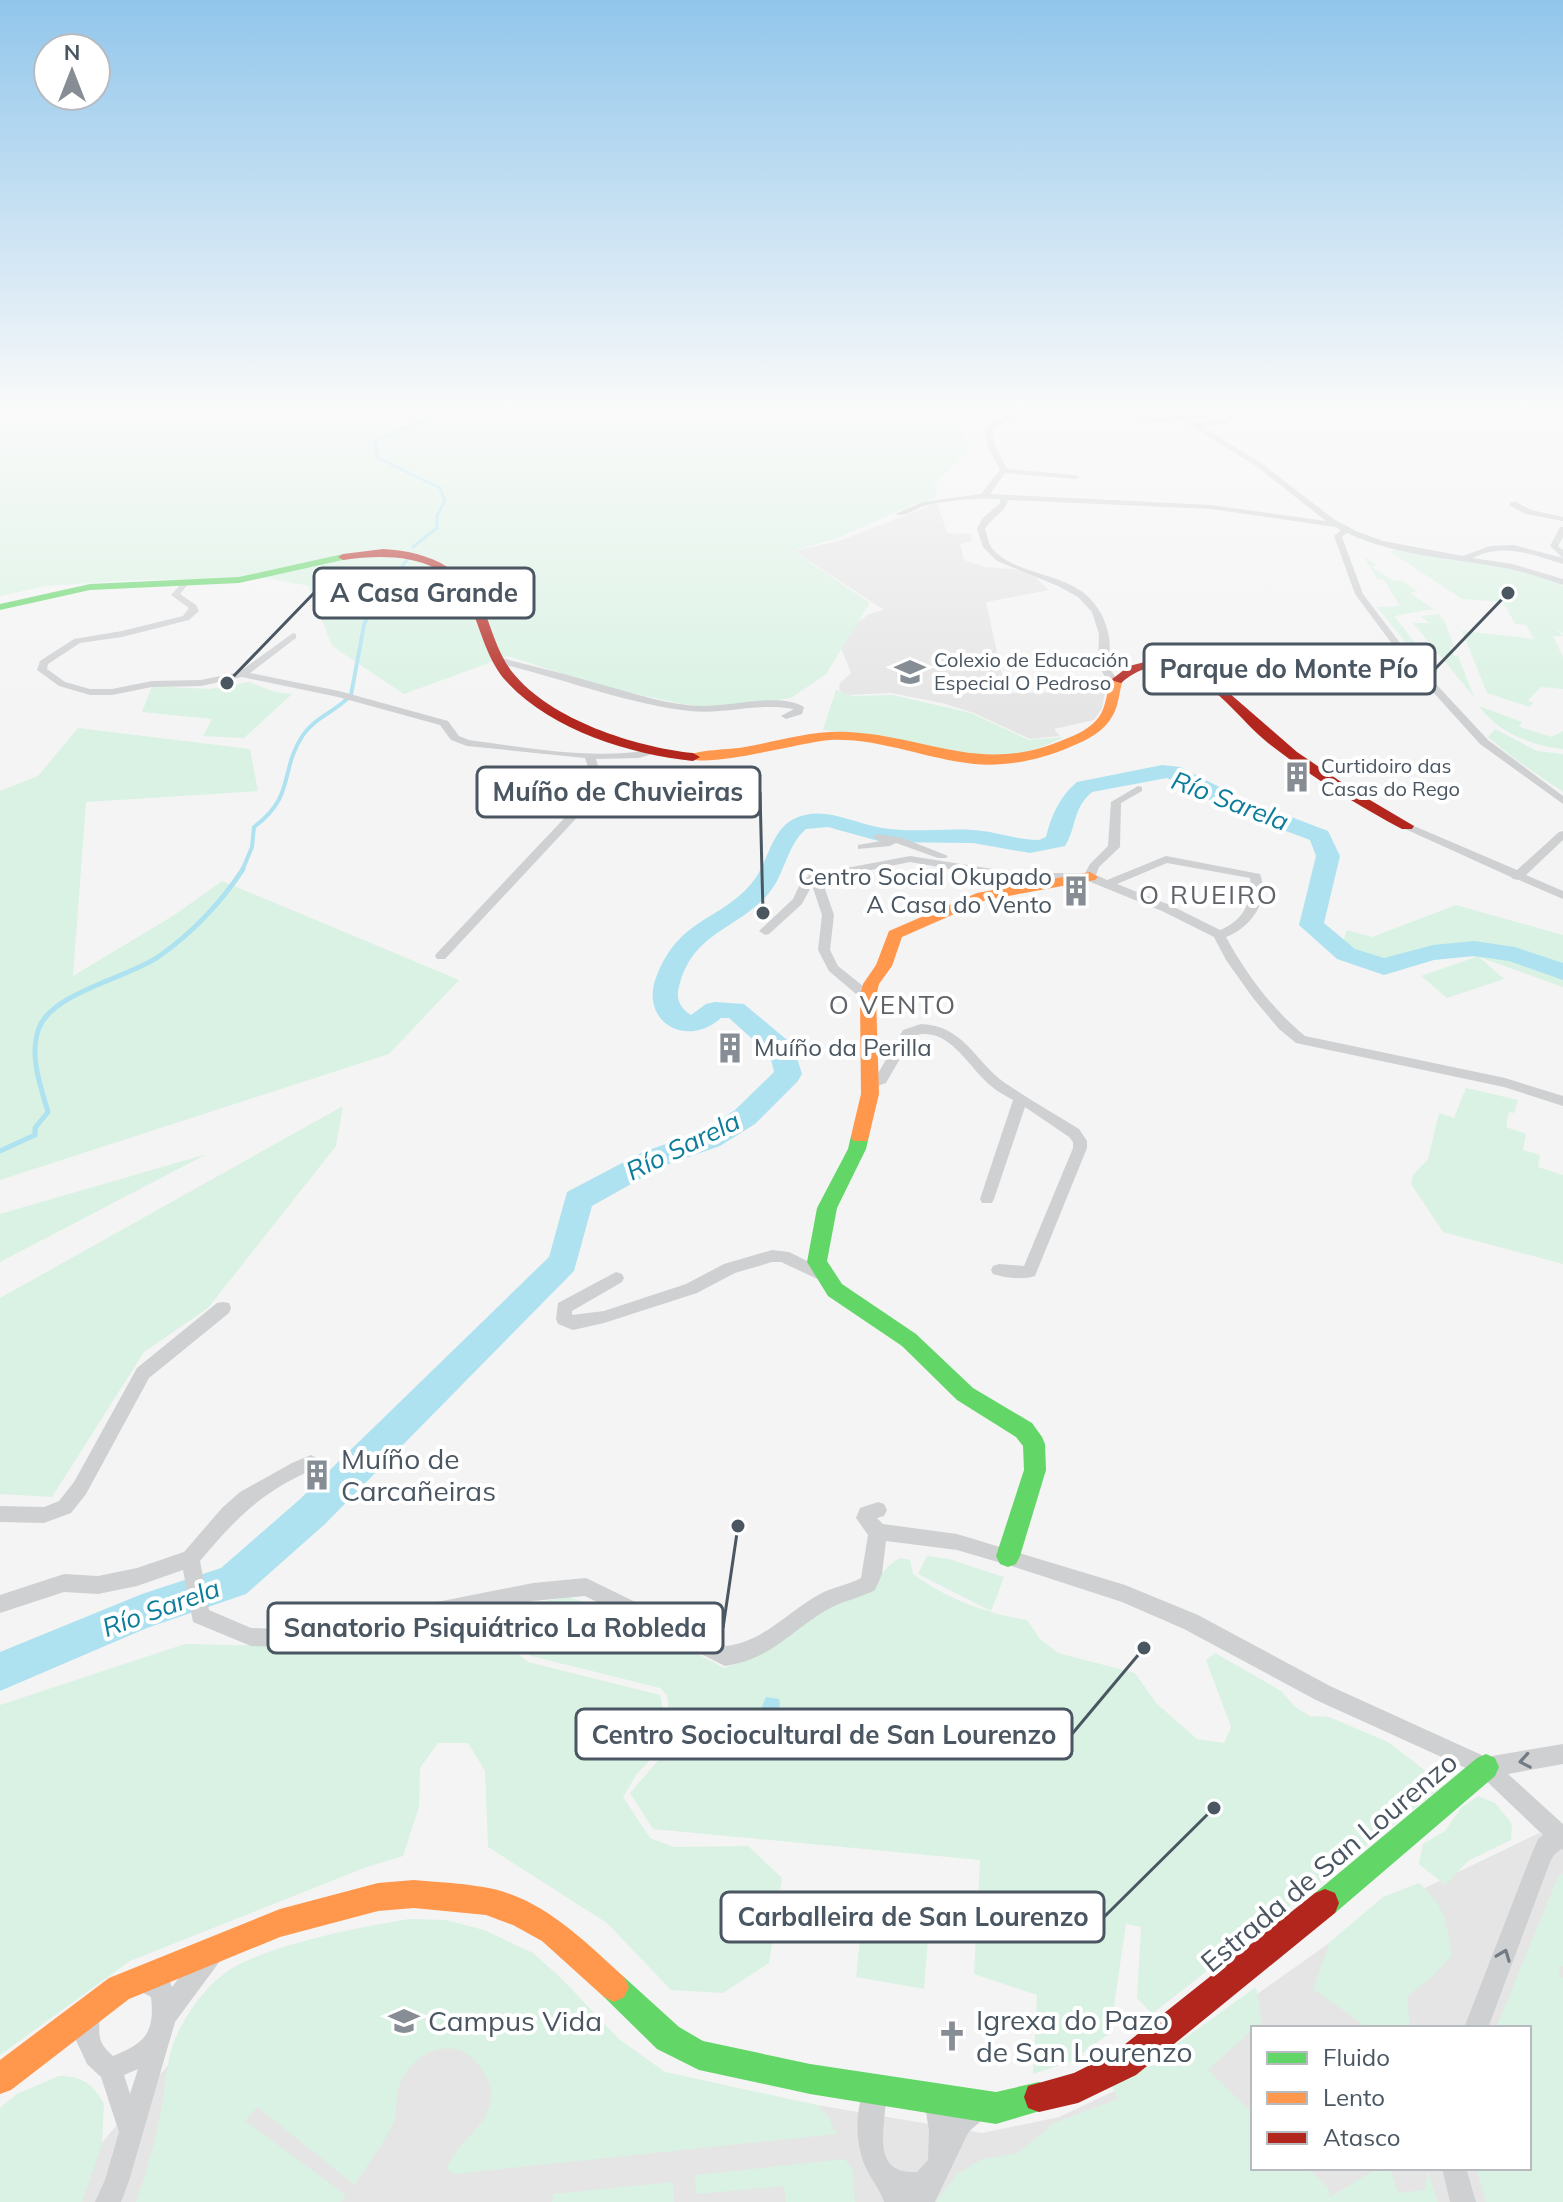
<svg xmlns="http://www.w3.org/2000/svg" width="1563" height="2202" font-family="Mulish,sans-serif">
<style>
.education{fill:#e6e5e6;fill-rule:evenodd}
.green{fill:#d9f2e3}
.water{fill:#aee2f0}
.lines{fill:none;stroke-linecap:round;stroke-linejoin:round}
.stream-far2{stroke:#aee2f0;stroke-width:3}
.stream-far1{stroke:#aee2f0;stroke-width:4}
.stream{stroke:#aee2f0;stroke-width:5}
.river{fill:#aee2f0;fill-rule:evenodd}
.street{fill:#ced0d2;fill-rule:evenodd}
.fast{fill:#63d668;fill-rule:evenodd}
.slow{fill:#ff974d;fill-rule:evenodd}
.jam{fill:#b3261e;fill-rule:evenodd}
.oneway{stroke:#727b83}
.labels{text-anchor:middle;stroke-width:8;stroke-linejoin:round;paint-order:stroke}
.far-poi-label{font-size:20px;fill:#4a5661;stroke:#fff;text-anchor:start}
.poi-label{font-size:24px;fill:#4a5661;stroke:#fff;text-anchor:end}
.water-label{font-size:26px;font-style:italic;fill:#0c7c9b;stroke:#fff}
.neighbourhood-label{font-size:26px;letter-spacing:2px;fill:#5f6368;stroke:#fff}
.near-poi-label{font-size:28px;fill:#4a5661;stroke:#fff;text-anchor:start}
.near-street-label{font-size:28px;fill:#4a5661;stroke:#fff}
.leader{fill:none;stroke:#4a5661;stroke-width:3}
.callout-dot{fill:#4a5661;stroke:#fff;stroke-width:3}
.callout{fill:#fff;stroke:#4a5661;stroke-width:3}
.callout-label{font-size:26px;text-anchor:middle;font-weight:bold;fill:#4a5661}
</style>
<rect width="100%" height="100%" fill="#f4f4f4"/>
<g class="education">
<path d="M937 503 947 533 971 534 972 541 960 544 964 560 985 567 1021 570 1032 574 1049 590 986 602 1006 693 1105 692 1102 708 1094 720 1054 729 1060 736 1030 739 974 713 942 703 891 693 845 695 839 689 840 683 851 673 840 646 848 630 869 614 884 610 794 551 842 540Z"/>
<path d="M1539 1833 1563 1844V2202H51L200 2028 260 1968 663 2079 982 2133 1059 2117 1131 2083 1369 1915ZM1253 2028H1529V2168H1253Z"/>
</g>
<g class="green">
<path d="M0 407H948L972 449 935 483 936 498 917 503 840 537 793 551 870 603 826 674 791 698 717 708 683 704 603 687 508 656 404 694 332 646 309 586 266 578 138 580 46 586 0 596Z"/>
<path d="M1397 550C1452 560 1512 561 1563 586V633L1557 630 1563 636H1553L1563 657V689L1541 687 1528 700 1533 703 1530 707 1487 693 1462 631 1534 639 1526 625 1515 624 1503 602 1462 599 1389 551Z"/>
<path d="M1364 557 1377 565 1372 567 1393 581 1401 580 1417 591 1410 593 1434 609 1394 616 1438 672 1432 675 1377 607 1400 606 1384 580 1377 579Z"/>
<path d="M1439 614 1445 622 1454 647H1450L1454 656H1458L1474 697 1413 623H1429L1421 616Z"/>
<path d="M249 682 275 692 292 694 244 738 203 736 212 719 142 712 152 686 210 689Z"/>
<path d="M836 690 853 696 893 695 971 713 1029 740 1064 737C1000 768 974 756 909 743 880 738 852 733 823 730Z"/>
<path d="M1479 706 1522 722 1519 727 1552 737 1563 731V749C1532 746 1497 732 1479 706Z"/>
<path d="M78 728 250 749 258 791 86 802 73 976 176 914 222 881 459 980 389 1054 0 1180V791L38 776Z"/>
<path d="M1495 729 1537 751 1563 754V792L1515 759 1488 737Z"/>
<path d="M1456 905 1563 935V987L1479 957 1504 979 1447 998 1421 976 1476 957 1460 954 1421 958 1381 970 1338 957 1347 930 1372 937Z"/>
<path d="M1466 1088 1518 1100 1514 1113 1509 1112 1506 1127 1526 1134 1523 1150 1540 1155 1538 1167 1563 1175V1264L1443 1232 1411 1184 1413 1175 1428 1159 1439 1113 1454 1118Z"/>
<path d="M343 1106 336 1146 208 1308 144 1352 52 1497 0 1494V1298Z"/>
<path d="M207 1154 0 1262V1214Z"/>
<path d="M927 1556 949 1559 1004 1577 991 1611 918 1574Z"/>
<path d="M900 1558 910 1560 913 1574C945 1598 987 1614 1027 1620L1040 1639 1058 1653 1135 1673 1156 1703 1197 1739 1224 1743 1231 1727 1206 1660 1215 1653 1281 1691 1295 1707 1310 1716 1329 1717 1388 1742 1444 1785 1152 2014 1137 1998 1141 1927 1126 1924 1110 2033 1070 2062 1033 2074 1037 1995 974 1974 980 1860 653 1829 630 1793 673 1743 667 1695 660 1688 531 1656 477 1613 568 1597 622 1614 724 1668C770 1653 795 1627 835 1601 847 1594 861 1589 873 1581 884 1574 887 1564 900 1558Z"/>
<path d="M469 1614 528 1662 660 1695 669 1739 636 1775 623 1797 650 1838 674 1847 748 1846 782 1878 769 1963 723 1993 671 1990 607 1923 488 1847 485 1771 468 1743H438L420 1768 419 1807 403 1856 364 1868 130 1961 0 2055V1705L185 1644 288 1646Z"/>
<path d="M1478 1796 1495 1803 1512 1824 1511 1840 1468 1861 1445 1885 1419 1864 1423 1844 1445 1831 1461 1808Z"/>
<path d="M1563 1873V1966H1560L1559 1975 1563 1978V2202H1486L1476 2168H1529V2028H1496L1558 1877Z"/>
<path d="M1419 1883C1446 1908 1446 1920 1452 1956L1435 1974 1407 1997 1410 2028H1368L1313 1989 1330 1942 1383 1897Z"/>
<path d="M864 1905 930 1916 924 1989 856 1977Z"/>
<path d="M410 1919 446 1920 484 1930 533 1953 560 1977 619 2039 665 2072 817 2105 827 2115 837 2134 453 2174 447 2169C455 2141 489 2129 491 2096 492 2085 484 2071 477 2063 452 2033 412 2053 400 2084 395 2096 398 2110 394 2121 385 2143 367 2164 355 2185L257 2107 245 2121 346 2195 341 2202H136C145 2175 154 2148 159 2120 164 2098 165 2076 170 2054 178 2023 206 1983 234 1967 275 1944 363 1926 410 1919Z"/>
<path d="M1256 1987 1262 2021 1208 2070 1253 2114V2168H1308L1328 2188 1330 2197 1378 2168H1390L1398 2193 1425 2190 1428 2171 1438 2202H936L957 2174 983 2159 1018 2153 1054 2123 1118 2099 1111 2084 1159 2057Z"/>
<path d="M59 2076C82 2076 93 2084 104 2104L102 2144 82 2202H0V2108L17 2094Z"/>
<path d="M845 2159 853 2171 855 2202H786L784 2186 696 2194 695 2175Z"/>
<path d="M673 2182 674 2202H552L553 2194Z"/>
</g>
<path class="water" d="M766 1697 779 1699 780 1703 774 1733 760 1731 755 1723Z"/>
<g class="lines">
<g class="stream-far2">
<path d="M413 547 437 528V516L445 501 440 488 378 458 375 441 455 407"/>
<path d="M369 610 409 557"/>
</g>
<path class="stream-far1" d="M242 871 252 847 254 827C296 796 279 771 303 735 315 717 337 711 351 695L364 625 370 608"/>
<path class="stream" d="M0 1151 35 1135V1128L48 1112C40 1085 29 1055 39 1028 52 993 127 978 158 957 190 935 222 902 243 869"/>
<path class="river" d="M1162 765 1180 767 1241 798 1328 831 1340 856 1324 923 1355 949 1384 958 1433 945 1474 941 1515 947 1563 963V980L1509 961 1474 956 1434 960 1384 975 1337 959 1299 925 1316 856 1310 840 1225 808 1167 778 1092 792C1072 809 1077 827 1065 846L1030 853 973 843 882 842 828 827 806 829C787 845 785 874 769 893 739 929 695 931 680 983 675 998 679 1007 691 1015L706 1004 715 1002 744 1004 793 1045 802 1074 798 1081 755 1124 720 1146 663 1166 592 1206 574 1271 325 1524 246 1594 147 1628 0 1691V1652L142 1594 221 1568 299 1500 549 1257 567 1192 643 1152 700 1132 735 1110 774 1072 770 1055 729 1018H721C685 1050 638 1020 657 975 681 917 718 922 751 884 771 861 770 822 805 815 831 809 856 824 882 828 912 833 943 828 973 830 995 831 1016 840 1039 840L1046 837C1051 816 1060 796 1077 782Z"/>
<g class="street">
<path d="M1023 407H1032L993 429 994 443 1007 469 1075 475 1079 477 1075 479 1005 473 990 494 1211 505 1326 521 1256 466 1181 420 1159 422 1063 407C1100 407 1137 420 1174 417L1159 407H1168L1183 416 1201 414 1196 407H1203L1209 418 1190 419 1197 423 1225 419 1232 412H1236L1230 423 1203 427 1261 463 1335 520 1358 532 1383 541 1463 556 1490 546 1514 545 1563 558V564C1533 555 1503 542 1473 558L1512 564 1563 579V585C1545 579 1528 573 1510 569 1455 558 1398 557 1347 533L1342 537 1363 594 1410 656 1488 740 1563 796V804L1480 744 1404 660 1355 594 1334 536 1341 530 1335 527 1211 509 1008 500C1007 511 991 518 985 529 987 534 988 542 991 547 1010 573 1060 573 1085 594 1098 605 1106 620 1109 637 1112 655 1104 671 1121 681L1116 684 1108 682 1098 665 1099 634 1092 612 1078 597 1058 586 997 561 983 547 977 529 982 519 1000 503V499C976 498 947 500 924 506 914 509 905 518 895 514L923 502 981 494 1000 470 986 443 985 428Z"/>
<path d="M1510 502H1516L1531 510 1563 517V521L1526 514 1510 506Z"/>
<path d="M1560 527H1563V537L1558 546 1563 550V558L1550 546Z"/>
<path d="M184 581 188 584 180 594 196 605 199 611 189 620 122 637 80 643 48 664 47 669 65 682 90 689H112L152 681 201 680 239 672 293 633 296 634V638L250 673 339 691 448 721 459 736 469 740C527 748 597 761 654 749L659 752 639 758 596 759 601 776 598 795 445 959H437L435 956 437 953 589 792 591 776 585 758 467 746 451 740 440 725 338 697 242 677 201 686 152 687 112 695H90L59 686 37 670 40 661 74 639 122 631 183 616 189 608 171 595Z"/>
<path d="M497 657C535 666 573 676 610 687 639 695 670 705 701 706 730 707 779 692 804 707L802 714 786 719 781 716 794 709C759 702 724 715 690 711 623 703 559 677 494 662V658Z"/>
<path d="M1138 786 1142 787V791L1121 803 1120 847 1099 867 1096 875 1107 880 1166 856 1260 874C1270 900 1252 927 1226 937 1246 974 1273 1010 1305 1036L1505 1078 1563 1096V1106L1504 1087 1296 1043 1279 1029 1253 998 1226 960 1214 937 1162 911 1088 881H1018L910 862 822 880 834 915 830 950 838 966 873 994 874 997 868 1001 863 1000 829 971 818 950 822 915 812 885 802 904 769 934 765 935 759 931 793 899 801 882 809 876 807 871 813 867 817 869 820 873 910 856 1018 873H1085L1090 864 1108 846 1111 802ZM1167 863 1250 878C1253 903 1242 921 1220 930L1170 905 1117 884Z"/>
<path d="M1407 823 1517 870 1559 832 1563 831V840L1526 875 1563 891V899L1519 880 1513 879 1511 877 1403 828 1401 826Z"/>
<path d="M878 834 903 838 948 856 946 858H938L896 843 890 846 858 849V845L881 841 872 837Z"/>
<path d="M921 1024C965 1026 974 1061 1005 1083 1029 1099 1055 1114 1079 1129L1087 1141V1148L1035 1276C1023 1280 1005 1278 993 1274L991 1270 993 1266 999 1264 1024 1266 1073 1148V1142L1069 1137 1025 1107 994 1199 992 1203H982L980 1199 1013 1100C1006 1096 998 1092 991 1086 968 1067 948 1024 913 1036L886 1083 869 1089 862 1084 864 1081 876 1077 903 1030Z"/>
<path d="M772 1250 789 1252 830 1272 832 1276 830 1280 824 1282 781 1262H772L735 1273 697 1293 604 1323 573 1330 558 1324 556 1319 558 1303 616 1272 622 1274 624 1278 622 1282 572 1311V1315L604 1311 686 1284 724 1264Z"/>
<path d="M223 1302 229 1303 231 1308 229 1313 149 1378 86 1494 71 1513 44 1523 0 1522V1506L44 1507 59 1501 74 1482 137 1368 217 1303Z"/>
<path d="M311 1455 317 1458 320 1463 317 1468C263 1490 236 1518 200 1561L209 1610 251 1628 280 1629 316 1626 533 1583 586 1578 726 1646C765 1641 787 1612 820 1594 833 1587 848 1585 861 1578L868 1535 856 1518 860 1508 878 1502 884 1504 887 1510 884 1516 877 1518 883 1524 957 1534 1125 1585 1198 1615 1330 1686 1486 1757 1563 1744V1764L1508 1774 1563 1824V1850L1561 1849 1554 1855 1550 1862 1488 2028H1464L1530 1858 1538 1839 1543 1835 1479 1774 1316 1700 1184 1629 1122 1602 1008 1565 957 1550 886 1541 882 1574 875 1590C862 1597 847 1600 834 1606 793 1627 774 1659 725 1666L585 1596 533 1601 316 1644 280 1647 251 1646 193 1622 183 1570 137 1586 98 1594 64 1592 0 1613V1595L64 1574 98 1576 137 1568 184 1552 222 1508 240 1492 292 1463Z"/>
<path d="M212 1942 220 1945 223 1953 220 1961 175 2022 129 2181 121 2202H95L105 2180 119 2132 101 2077 87 2064 74 2036 76 2013 80 2005 88 2001 96 2005C105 2027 90 2037 113 2056 145 2043 155 2033 151 1997L132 1987 129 1979 132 1971 140 1968 170 1982 172 1987 204 1945ZM138 2069 130 2094 124 2075Z"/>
<path d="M875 2077 883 2081C895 2107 860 2175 917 2172L928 2160 929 2131 924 2099 927 2090 936 2087 945 2090 951 2115 960 2106 976 2099 985 2102 988 2111C984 2122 973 2125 967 2135L935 2202H884C880 2189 872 2181 866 2168 854 2142 855 2107 867 2081Z"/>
<path d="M1442 2168H1466L1476 2202H1450Z"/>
</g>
<g class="fast">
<path d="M343 554 348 557 347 559 239 583 90 590 0 610V604L90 584 239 577Z"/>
<path d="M860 1129 869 1136 866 1149 837 1208 827 1261 842 1284 916 1334 973 1388 1032 1423 1042 1437 1045 1444 1046 1470 1020 1556 1016 1564 1008 1567 1000 1564 996 1556 1024 1470 1023 1446 1016 1437 957 1400 902 1346 828 1296 807 1262 817 1208 848 1149 851 1136Z"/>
<path d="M1486 1754 1495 1758 1499 1767 1495 1776 1335 1913 1325 1917 1315 1913 1311 1903 1315 1893 1477 1758Z"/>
<path d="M614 1972 624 1977 679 2027 703 2041 810 2064 996 2092 1039 2082 1050 2086 1054 2097 1050 2108 996 2124 810 2094 699 2070 657 2049 604 1997 599 1987 604 1977Z"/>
</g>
<g class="slow">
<path d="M1113 677 1123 680C1119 691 1119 705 1113 715 1104 732 1087 740 1070 747 1040 760 1006 767 974 764 925 759 880 738 830 740 802 742 703 770 686 757 696 749 731 750 745 747 779 741 813 730 848 732 927 736 982 775 1063 740 1076 735 1090 729 1099 717 1107 706 1106 690 1113 677Z"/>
<path d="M1090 872 1098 877 1095 880 986 900 902 937 892 966 879 984 876 997 879 1094 869 1136 867 1141H853L851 1136 861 1094 860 997 863 984 876 965 889 931 977 893Z"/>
<path d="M414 1880C437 1882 460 1883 483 1887 541 1896 583 1940 624 1977L629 1987 624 1997 614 2002 604 1997 542 1941 513 1925 486 1915 414 1908 378 1911 280 1937 129 1999 11 2090 0 2094V2060L109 1978 280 1909 378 1883Z"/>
</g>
<g class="jam">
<path d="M383 549C433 552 469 570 487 618 494 637 500 657 513 673 551 720 635 747 693 753L700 757 693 761C629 754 551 730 506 681 488 661 482 634 472 610 449 555 395 553 343 560L338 557 343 554Z"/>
<path d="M1153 660 1177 662 1206 673 1297 752 1353 790 1414 826 1412 829H1402C1355 804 1310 776 1268 743 1239 719 1215 682 1178 670 1157 663 1137 668 1121 683L1111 680 1129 666Z"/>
<path d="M1325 1889 1335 1893 1339 1903 1335 1913 1136 2075 1078 2103 1039 2112 1028 2108 1024 2097 1028 2086 1074 2073 1114 2053 1315 1893Z"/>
</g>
</g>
<defs><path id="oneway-chevron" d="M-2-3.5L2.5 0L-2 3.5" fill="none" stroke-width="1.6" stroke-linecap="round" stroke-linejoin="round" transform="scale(2)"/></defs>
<g class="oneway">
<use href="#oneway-chevron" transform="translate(1525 1761) rotate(170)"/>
<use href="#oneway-chevron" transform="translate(1504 1955) rotate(-69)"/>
</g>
<linearGradient id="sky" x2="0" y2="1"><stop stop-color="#91c6eb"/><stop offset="0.57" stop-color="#fafafa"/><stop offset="1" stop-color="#fafafa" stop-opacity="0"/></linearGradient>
<rect width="1563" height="716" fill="url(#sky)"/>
<defs>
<g id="school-bare" transform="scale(2.4)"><path d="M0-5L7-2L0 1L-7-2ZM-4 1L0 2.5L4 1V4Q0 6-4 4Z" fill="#868d94" stroke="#fff" stroke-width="2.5" paint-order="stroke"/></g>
<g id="building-bare" transform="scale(2.4)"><path d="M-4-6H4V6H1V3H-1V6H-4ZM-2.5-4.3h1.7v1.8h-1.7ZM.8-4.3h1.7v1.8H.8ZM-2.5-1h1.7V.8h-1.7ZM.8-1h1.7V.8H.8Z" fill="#868d94" stroke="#fff" stroke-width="2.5" paint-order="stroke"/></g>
<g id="university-bare" transform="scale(2.4)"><path d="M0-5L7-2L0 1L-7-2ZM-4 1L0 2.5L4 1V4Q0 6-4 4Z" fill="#868d94" stroke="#fff" stroke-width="2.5" paint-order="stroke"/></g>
<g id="church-bare" transform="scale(2.4)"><path d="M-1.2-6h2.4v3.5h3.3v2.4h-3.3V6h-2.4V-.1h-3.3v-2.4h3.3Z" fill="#868d94" stroke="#fff" stroke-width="2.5" paint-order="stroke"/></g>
</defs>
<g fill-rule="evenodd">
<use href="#school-bare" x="910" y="672"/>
<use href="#building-bare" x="1297" y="777"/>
<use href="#building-bare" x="1076" y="891"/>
<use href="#building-bare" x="730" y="1048"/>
<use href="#building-bare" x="317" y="1475"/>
<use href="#university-bare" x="404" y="2021"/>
<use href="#church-bare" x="952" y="2036"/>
</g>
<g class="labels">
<g class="far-poi-label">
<text x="934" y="667">Colexio de Educación<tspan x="934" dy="23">Especial O Pedroso</tspan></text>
<text x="1321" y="773">Curtidoiro das<tspan x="1321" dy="23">Casas do Rego</tspan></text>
</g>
<g class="poi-label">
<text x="1052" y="885">Centro Social Okupado<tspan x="1052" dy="28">A Casa do Vento</tspan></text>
<text x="754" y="1056" text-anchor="start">Muíño da Perilla</text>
</g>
<g class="water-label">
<text transform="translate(1230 801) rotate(21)" y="9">Río Sarela</text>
<text transform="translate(683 1146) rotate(-26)" y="9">Río Sarela</text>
<text transform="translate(161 1608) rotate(-20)" y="9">Río Sarela</text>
</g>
<g class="neighbourhood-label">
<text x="1209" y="904">O RUEIRO</text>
<text x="893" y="1014">O VENTO</text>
</g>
<g class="near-poi-label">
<text x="341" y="1469">Muíño de<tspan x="341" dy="32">Carcañeiras</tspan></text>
<text x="976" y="2030">Igrexa do Pazo<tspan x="976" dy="32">de San Lourenzo</tspan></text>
<text x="428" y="2031">Campus Vida</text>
</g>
<g class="near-street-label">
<text transform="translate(1329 1862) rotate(-40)" y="10">Estrada de San Lourenzo</text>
</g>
</g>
<path class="leader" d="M227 683L314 593M1508 593L1435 669M763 913L760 792M738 1526L723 1628M1144 1648L1072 1734M1214 1808L1104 1917"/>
<g class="callout-dot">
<circle cx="227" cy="683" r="8"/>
<circle cx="1508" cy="593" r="8"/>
<circle cx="763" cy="913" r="8"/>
<circle cx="738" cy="1526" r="8"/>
<circle cx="1144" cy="1648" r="8"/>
<circle cx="1214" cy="1808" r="8"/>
</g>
<g class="callout">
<rect x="314" y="568" width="220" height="50" rx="8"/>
<rect x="1144" y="644" width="291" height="50" rx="8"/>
<rect x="477" y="767" width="283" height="50" rx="8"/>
<rect x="268" y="1603" width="455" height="50" rx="8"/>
<rect x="576" y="1709" width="496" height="50" rx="8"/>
<rect x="721" y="1892" width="383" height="50" rx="8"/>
</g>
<g class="callout-label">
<text x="424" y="602">A Casa Grande</text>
<text x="1289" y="678">Parque do Monte Pío</text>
<text x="618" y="801">Muíño de Chuvieiras</text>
<text x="495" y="1637">Sanatorio Psiquiátrico La Robleda</text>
<text x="824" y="1744">Centro Sociocultural de San Lourenzo</text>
<text x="913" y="1926">Carballeira de San Lourenzo</text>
</g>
<rect x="1251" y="2026" width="280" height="144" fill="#ffffff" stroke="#b7bbc0" stroke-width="2"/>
<rect x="1267" y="2052" width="40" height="12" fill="#63d668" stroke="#b7bbc0" stroke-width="2"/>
<text x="1323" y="2066" font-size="24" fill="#4a5661">Fluido</text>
<rect x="1267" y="2092" width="40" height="12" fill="#ff974d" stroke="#b7bbc0" stroke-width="2"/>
<text x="1323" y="2106" font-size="24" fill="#4a5661">Lento</text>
<rect x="1267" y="2132" width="40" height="12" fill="#b3261e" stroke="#b7bbc0" stroke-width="2"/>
<text x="1323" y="2146" font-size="24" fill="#4a5661">Atasco</text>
<g transform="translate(72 72)"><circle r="38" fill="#ffffff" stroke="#b7bbc0" stroke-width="2"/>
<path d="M0-6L14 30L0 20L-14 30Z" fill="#868d94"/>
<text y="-12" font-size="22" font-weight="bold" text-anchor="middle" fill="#4a5661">N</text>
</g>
</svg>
